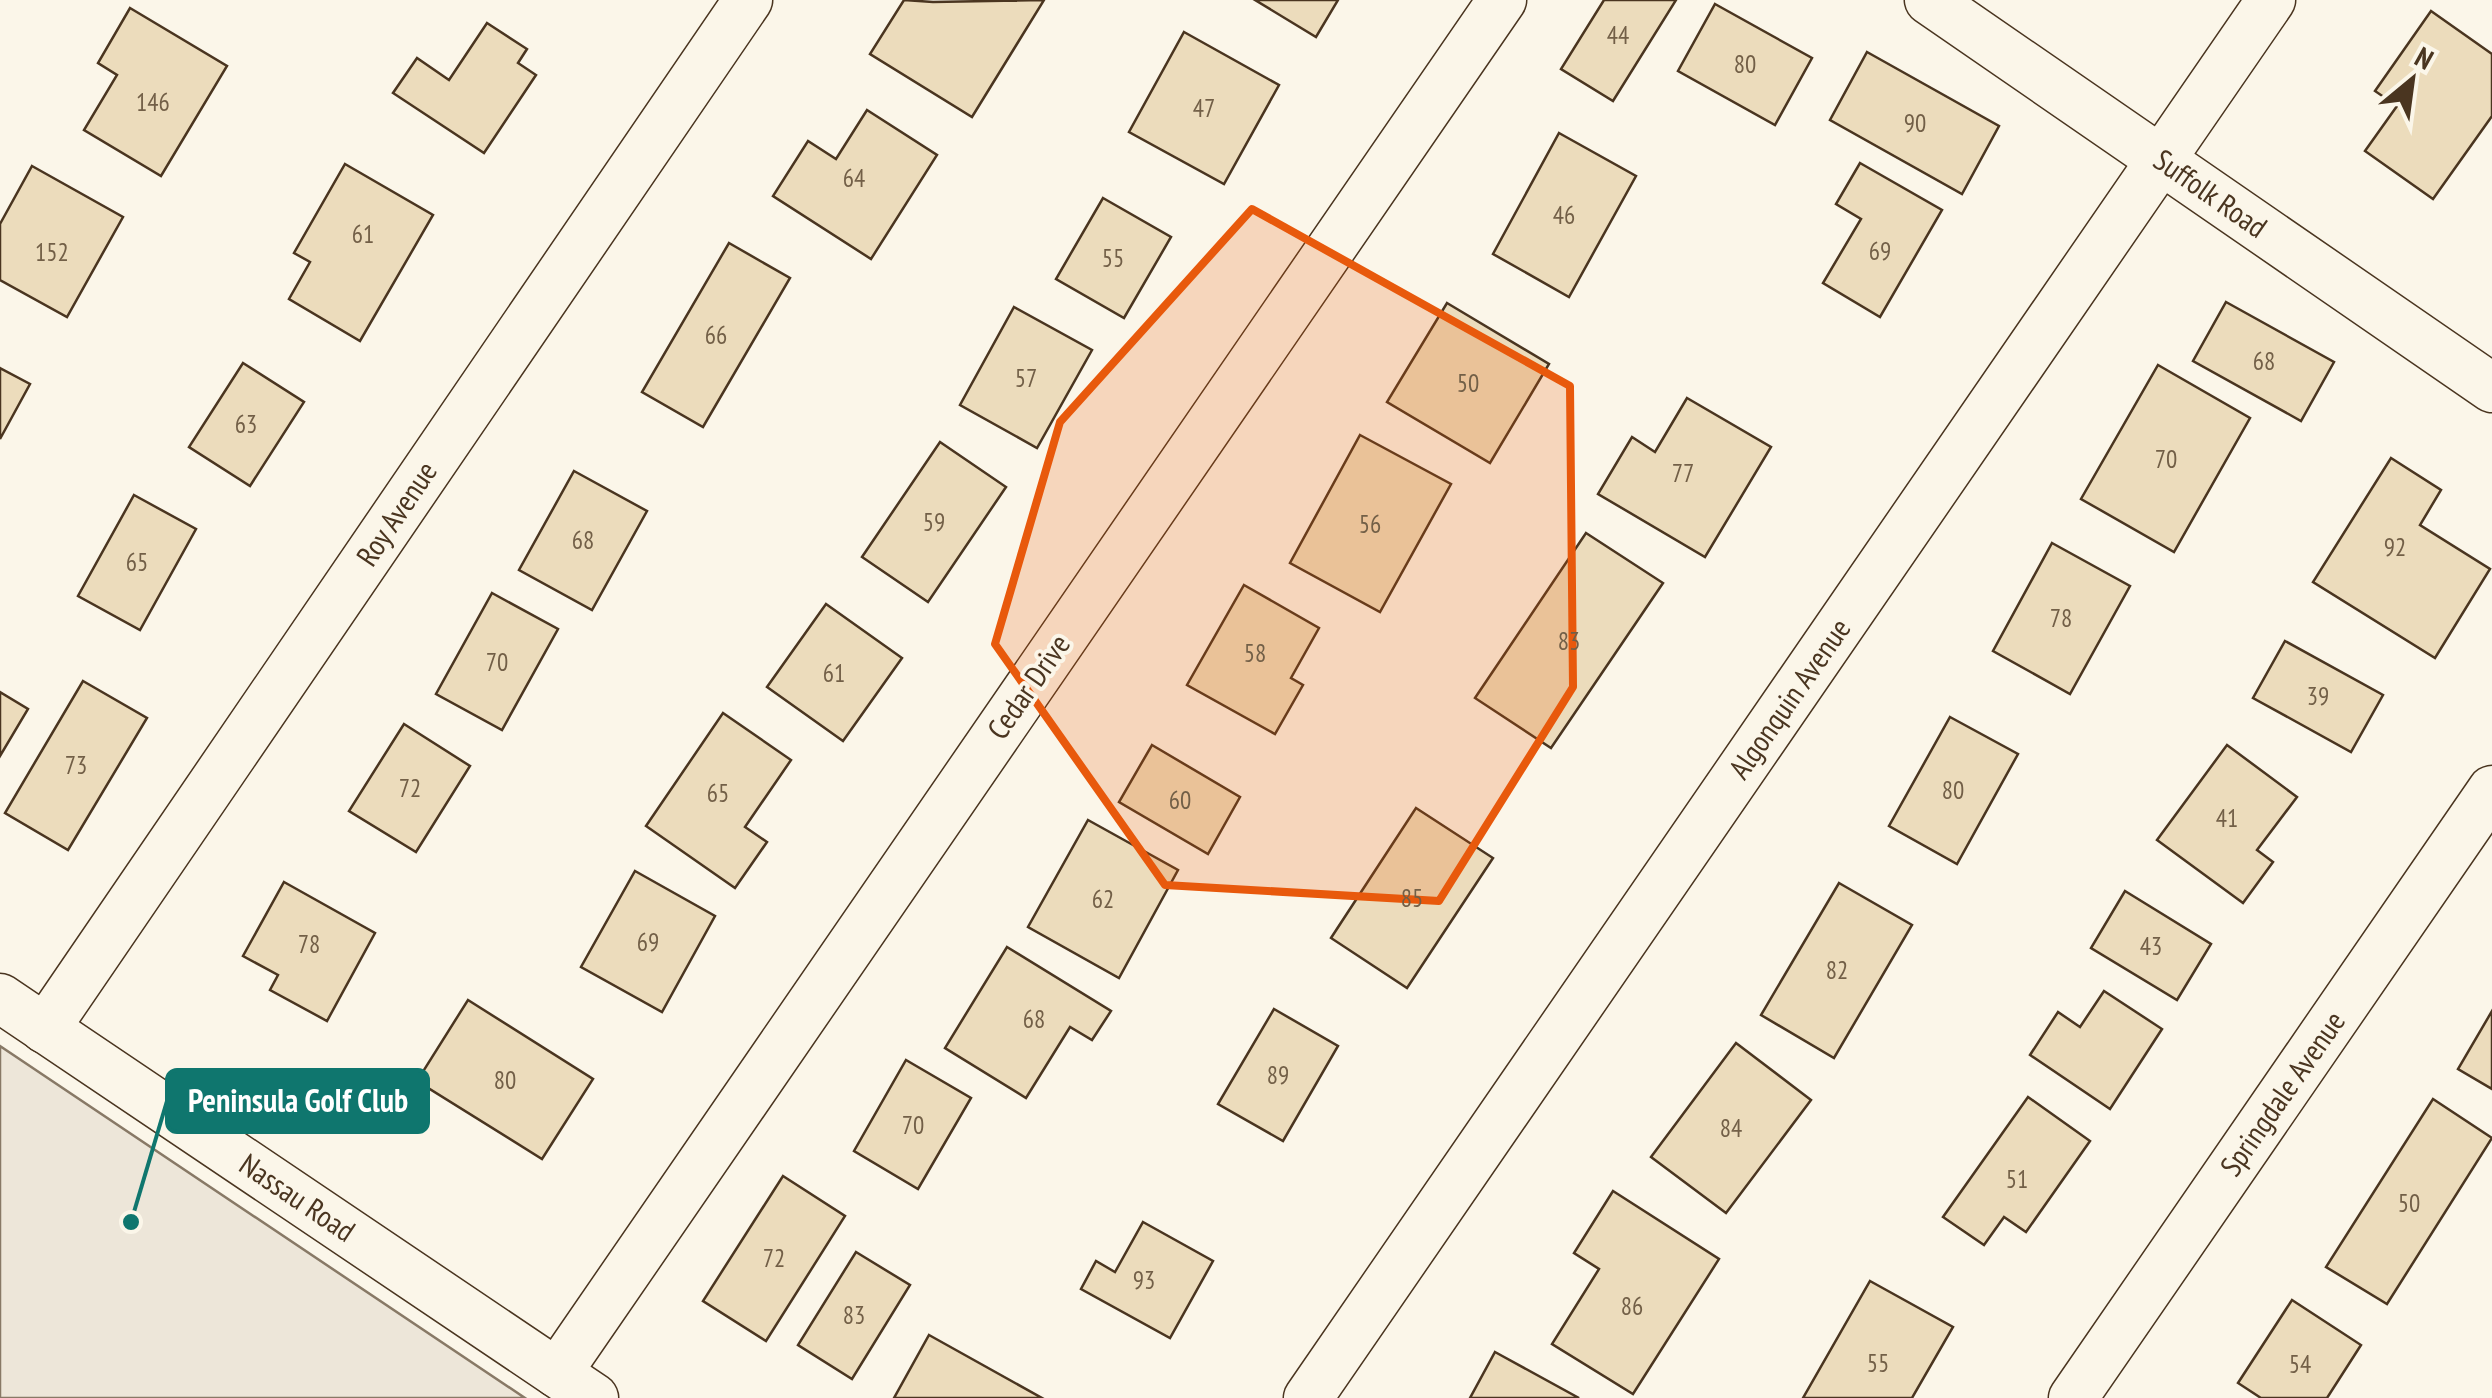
<svg xmlns="http://www.w3.org/2000/svg" width="2492" height="1398" font-family="'PT Sans Narrow',sans-serif">
<style>
.green{fill:#ede6d9;stroke:#887966;stroke-width:2.5}
.building{fill:#ecdcbc;stroke:#4a3520;stroke-width:2.5}
.lines{fill:none;stroke-linecap:round;stroke-linejoin:round}
.minor-casing{stroke:#4a3520;stroke-width:51}
.minor{stroke:#fbf6e9;stroke-width:48}
.marked{fill:#e8590c;fill-opacity:0.2;stroke:#e8590c;stroke-width:8;stroke-linejoin:round}
.labels{text-anchor:middle;stroke-width:8;stroke-linejoin:round;paint-order:stroke}
.number-label{font-size:25px;fill:#725f47}
.street-label{font-size:30px;fill:#4a3520;stroke:#fbf6e9}
.leader{fill:none;stroke:#0f766e;stroke-width:4}
.callout-dot{fill:#0f766e;stroke:#fbf6e9;stroke-width:4}
.callout{fill:#0f766e;stroke:#0f766e;stroke-width:4}
.callout-label{font-size:32px;text-anchor:middle;font-weight:bold;fill:#fff}
</style>
<rect width="100%" height="100%" fill="#fbf6e9"/>
<path class="green" d="M0 1046 525 1398H0Z"/>
<g class="building">
<path d="M904 0 933 2 1044 0 972 117 870 54Z"/>
<path d="M1255 0H1338L1316 37Z"/>
<path d="M1604 0H1676L1613 101 1561 69Z"/>
<path d="M1715 4 1812 58 1775 125 1678 71Z"/>
<path d="M130 8 227 66 161 176 84 130 117 75 98 63Z"/>
<path d="M2431 11 2492 54V116L2433 199 2365 151 2397 106 2375 91Z"/>
<path d="M487 23 527 49 518 63 536 75 484 153 393 93 417 58 449 80Z"/>
<path d="M1184 32 1279 85 1224 184 1129 132Z"/>
<path d="M1867 52 1999 126 1962 194 1830 120Z"/>
<path d="M867 110 937 155 871 259 773 196 808 141 836 159Z"/>
<path d="M1559 133 1636 176 1569 297 1493 254Z"/>
<path d="M1860 163 1942 210 1880 317 1823 283 1861 219 1836 204Z"/>
<path d="M345 164 433 215 360 341 289 299 310 262 294 253Z"/>
<path d="M32 166 123 217 67 317 0 280V224Z"/>
<path d="M1103 198 1171 237 1124 318 1056 279Z"/>
<path d="M729 243 790 278 703 427 642 392Z"/>
<path d="M2226 302 2334 362 2301 421 2193 361Z"/>
<path d="M1447 303 1549 364 1490 463 1387 402Z"/>
<path d="M1014 307 1092 350 1037 448 960 405Z"/>
<path d="M243 363 304 402 250 486 189 447Z"/>
<path d="M2158 365 2250 418 2174 552 2081 499Z"/>
<path d="M0 368 30 384 0 439Z"/>
<path d="M1687 398 1771 447 1705 557 1598 494 1632 437 1655 452Z"/>
<path d="M1360 435 1451 484 1380 612 1290 563Z"/>
<path d="M940 442 1006 487 928 602 862 557Z"/>
<path d="M2391 458 2441 490 2420 525 2490 569 2435 658 2313 582Z"/>
<path d="M574 471 647 511 592 610 519 570Z"/>
<path d="M134 495 196 529 140 630 78 596Z"/>
<path d="M1586 533 1663 583 1551 748 1475 698Z"/>
<path d="M2052 543 2130 586 2070 694 1993 651Z"/>
<path d="M1244 585 1319 628 1291 678 1303 685 1275 734 1187 685Z"/>
<path d="M492 593 558 629 502 730 436 694Z"/>
<path d="M826 604 902 658 843 741 767 687Z"/>
<path d="M2285 641 2383 695 2351 752 2253 698Z"/>
<path d="M83 681 147 718 68 850 5 813Z"/>
<path d="M0 692 28 709 0 756Z"/>
<path d="M723 713 791 760 745 827 767 842 735 888 646 826Z"/>
<path d="M1950 717 2018 754 1957 864 1889 826Z"/>
<path d="M404 724 470 766 416 852 349 811Z"/>
<path d="M1152 745 1240 797 1208 854 1119 802Z"/>
<path d="M2227 745 2297 797 2257 850 2273 862 2243 903 2157 840Z"/>
<path d="M1416 808 1493 858 1407 988 1331 938Z"/>
<path d="M1088 820 1178 870 1119 978 1028 927Z"/>
<path d="M635 871 715 916 662 1012 581 967Z"/>
<path d="M284 882 375 933 327 1021 270 990 278 975 243 956Z"/>
<path d="M1839 883 1912 925 1834 1058 1761 1015Z"/>
<path d="M2125 891 2211 944 2177 1000 2091 948Z"/>
<path d="M1007 947 1111 1011 1092 1040 1070 1027 1026 1098 945 1048Z"/>
<path d="M2104 991 2162 1029 2110 1109 2030 1055 2058 1012 2080 1027Z"/>
<path d="M468 1000 593 1079 542 1159 417 1081Z"/>
<path d="M1274 1009 1338 1046 1283 1141 1218 1104Z"/>
<path d="M2492 1011V1089L2458 1069Z"/>
<path d="M1736 1043 1811 1100 1726 1213 1651 1157Z"/>
<path d="M906 1060 971 1098 918 1189 854 1151Z"/>
<path d="M2028 1097 2090 1141 2026 1232 2004 1217 1984 1245 1943 1217Z"/>
<path d="M2433 1099 2492 1138 2387 1304 2326 1267Z"/>
<path d="M783 1176 845 1216 766 1341 703 1301Z"/>
<path d="M1613 1191 1719 1259 1633 1394 1552 1344 1599 1269 1574 1253Z"/>
<path d="M1143 1222 1213 1261 1170 1338 1081 1289 1096 1261 1115 1272Z"/>
<path d="M856 1252 910 1285 852 1379 798 1345Z"/>
<path d="M1870 1281 1953 1327 1912 1398H1803Z"/>
<path d="M2292 1300 2361 1345 2327 1398H2261L2238 1383Z"/>
<path d="M929 1335 1042 1398H894Z"/>
<path d="M1495 1352 1579 1398H1470Z"/>
</g>
<g class="lines">
<g class="minor-casing">
<g id="minor">
<path d="M1929 0 2492 388"/>
<path d="M0 998 594 1398"/>
<path d="M45 1029 748 0"/>
<path d="M557 1373 1502 0"/>
<path d="M1308 1398 2271 0"/>
<path d="M2073 1398 2492 790"/>
</g>
</g>
<use href="#minor" class="minor"/>
</g>
<path class="marked" d="M1252 209 1570 386 1573 687 1439 901 1165 885 995 644 1060 422Z"/>
<g class="labels">
<g class="number-label">
<text x="1618" y="44">44</text>
<text x="1745" y="73">80</text>
<text x="153" y="111">146</text>
<text x="1204" y="117">47</text>
<text x="1915" y="132">90</text>
<text x="854" y="187">64</text>
<text x="1564" y="224">46</text>
<text x="363" y="243">61</text>
<text x="1880" y="260">69</text>
<text x="52" y="261">152</text>
<text x="1113" y="267">55</text>
<text x="716" y="344">66</text>
<text x="2264" y="370">68</text>
<text x="1026" y="387">57</text>
<text x="1468" y="392">50</text>
<text x="246" y="433">63</text>
<text x="2166" y="468">70</text>
<text x="1683" y="482">77</text>
<text x="934" y="531">59</text>
<text x="1370" y="533">56</text>
<text x="583" y="549">68</text>
<text x="2395" y="556">92</text>
<text x="137" y="571">65</text>
<text x="2061" y="627">78</text>
<text x="1569" y="650">83</text>
<text x="1255" y="662">58</text>
<text x="497" y="671">70</text>
<text x="834" y="682">61</text>
<text x="2318" y="705">39</text>
<text x="76" y="774">73</text>
<text x="410" y="797">72</text>
<text x="1953" y="799">80</text>
<text x="718" y="802">65</text>
<text x="1180" y="809">60</text>
<text x="2227" y="827">41</text>
<text x="1412" y="907">85</text>
<text x="1103" y="908">62</text>
<text x="648" y="951">69</text>
<text x="309" y="953">78</text>
<text x="2151" y="955">43</text>
<text x="1837" y="979">82</text>
<text x="1034" y="1028">68</text>
<text x="1278" y="1084">89</text>
<text x="505" y="1089">80</text>
<text x="913" y="1134">70</text>
<text x="1731" y="1137">84</text>
<text x="2017" y="1188">51</text>
<text x="2409" y="1212">50</text>
<text x="774" y="1267">72</text>
<text x="1144" y="1289">93</text>
<text x="1632" y="1315">86</text>
<text x="854" y="1324">83</text>
<text x="1878" y="1372">55</text>
<text x="2300" y="1373">54</text>
</g>
<g class="street-label">
<text transform="translate(2210 194) rotate(35)" y="10">Suffolk Road</text>
<text transform="translate(397 514) rotate(-56)" y="10">Roy Avenue</text>
<text transform="translate(1029 687) rotate(-55)" y="10">Cedar Drive</text>
<text transform="translate(1790 699) rotate(-55)" y="10">Algonquin Avenue</text>
<text transform="translate(2283 1094) rotate(-55)" y="10">Springdale Avenue</text>
<text transform="translate(297 1198) rotate(34)" y="10">Nassau Road</text>
</g>
</g>
<path class="leader" d="M131 1222L167 1101"/>
<circle class="callout-dot" cx="131" cy="1222" r="10"/>
<rect class="callout" x="167" y="1070" width="261" height="62" rx="10"/>
<g class="callout-label">
<text x="298" y="1112">Peninsula Golf Club</text>
</g>
<g transform="translate(2412 80) rotate(29)" stroke="#fbf6e9" stroke-width="8" paint-order="stroke">
<path d="M0-8L18 38L0 25L-18 38Z" fill="#4a3520"/>
<text y="-15" font-size="28" font-weight="bold" text-anchor="middle" fill="#4a3520">N</text>
</g>
</svg>
